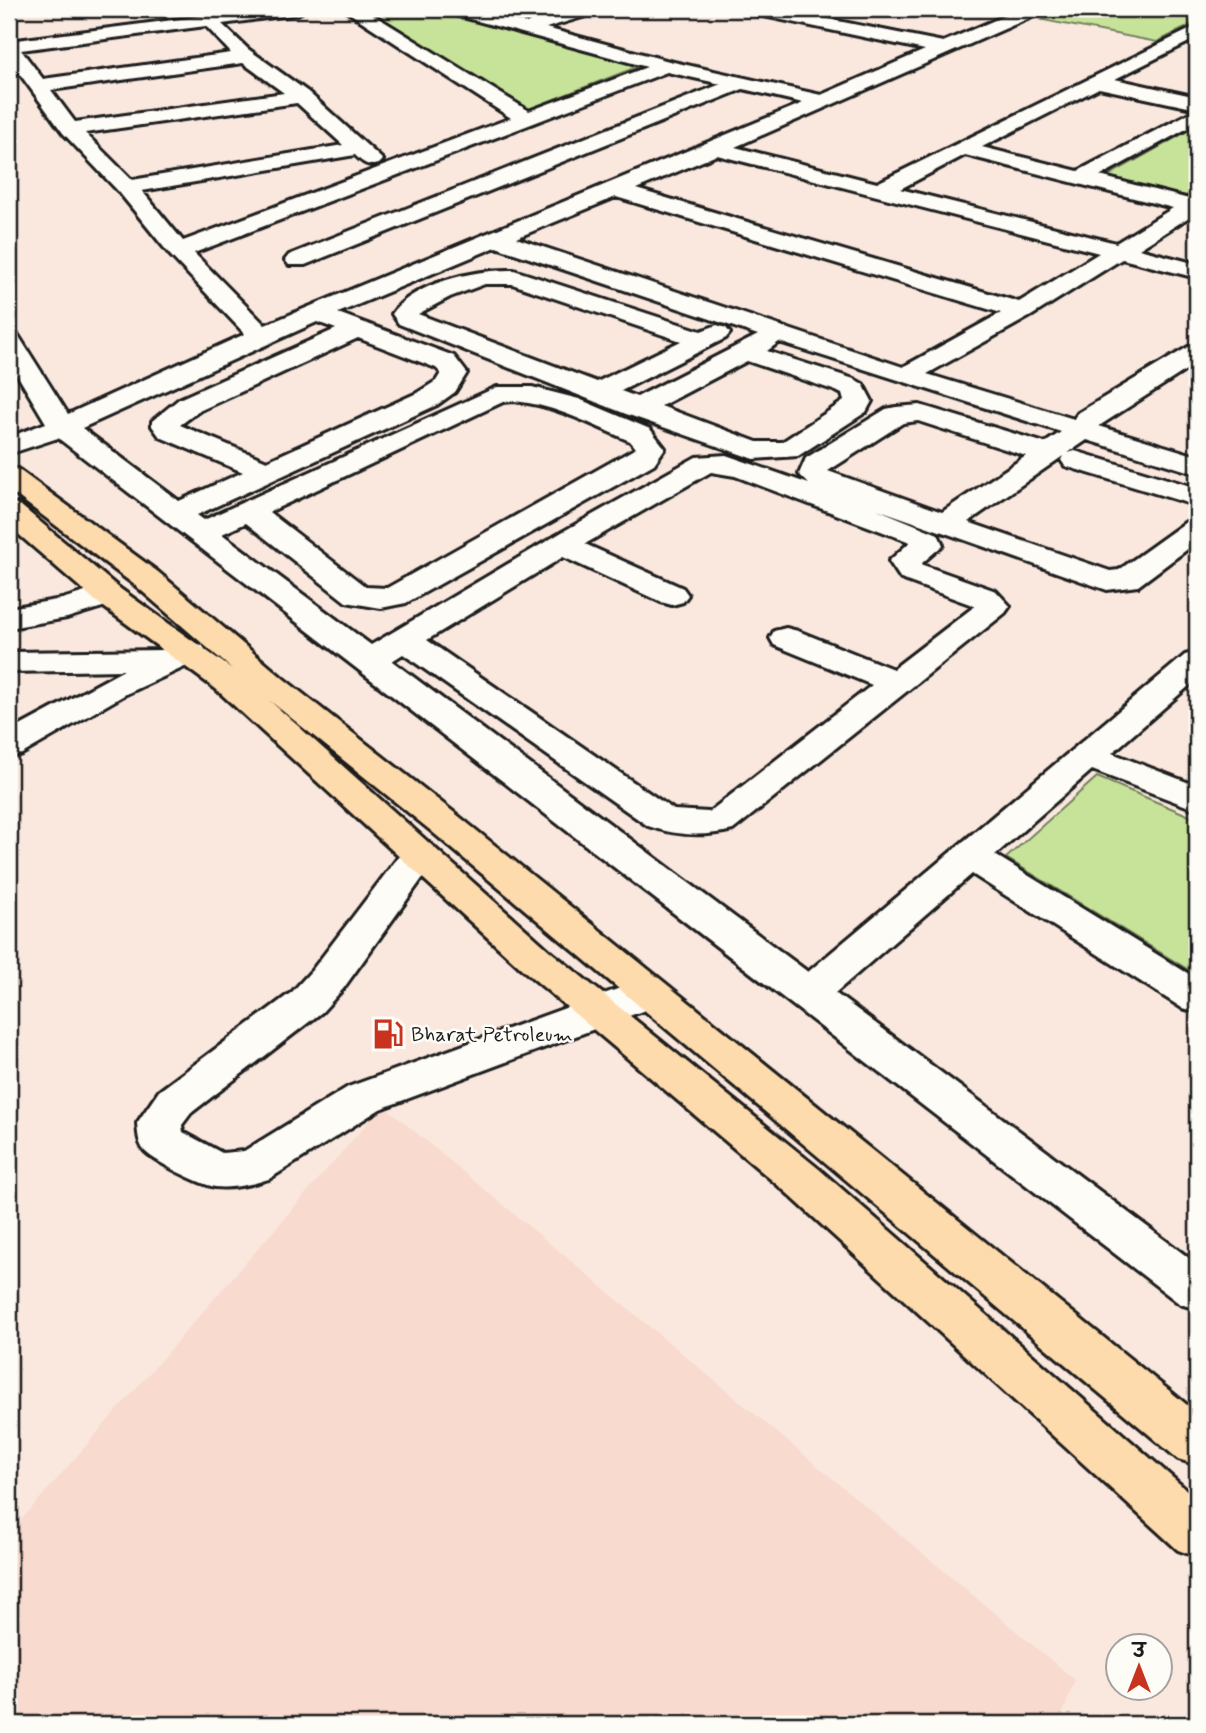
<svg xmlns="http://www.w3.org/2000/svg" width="1206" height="1733" font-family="Mynerve,'Playpen Sans Deva',sans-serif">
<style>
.built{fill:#f8dace}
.green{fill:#c7e39a;stroke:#72805b;stroke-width:2}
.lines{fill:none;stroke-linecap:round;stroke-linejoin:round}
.minor-casing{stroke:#1c1c1c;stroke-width:6}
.highway-casing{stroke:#1c1c1c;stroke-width:6}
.minor{fill:#fdfcf7;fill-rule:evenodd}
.highway{fill:#fedbac;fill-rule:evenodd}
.labels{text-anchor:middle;stroke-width:5;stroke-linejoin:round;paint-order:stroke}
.poi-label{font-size:21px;fill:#1c1c1c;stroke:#fdfcf7;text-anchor:start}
</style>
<rect width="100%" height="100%" fill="#fae8df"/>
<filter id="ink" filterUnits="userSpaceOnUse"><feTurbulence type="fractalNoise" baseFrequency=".0143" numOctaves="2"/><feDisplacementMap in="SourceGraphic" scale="14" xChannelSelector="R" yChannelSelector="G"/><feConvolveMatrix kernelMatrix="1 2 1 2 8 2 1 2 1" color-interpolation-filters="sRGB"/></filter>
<g filter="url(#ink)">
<path class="built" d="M383 1105 1075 1680 1059 1724H9V1534Z"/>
<g class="green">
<path d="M368 9H442L642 65 526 110Z"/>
<path d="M1068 9H1186L1197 11V22L1157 42 1043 20Z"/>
<path d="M1197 126V190L1186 196 1106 177Z"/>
<path d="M1097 777 1197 819V975L1006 858Z"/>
</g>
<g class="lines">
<g class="minor-casing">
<g id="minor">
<path d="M259 9H307L298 14 222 24 248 49 308 92 383 160 379 164C368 167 363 163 355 155L142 191 183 241 511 118 343 9H364L529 111 647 67 448 13 445 9H473L526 23 572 9H599L596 13 546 28 669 61 821 95 925 50 754 14 745 9H778L943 42 1021 9H1044L1041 13 735 147 877 183 1197 26V38L1115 79 1197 97V109L1099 88 982 147 1078 171 1197 109V123L1100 176 1189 199 1197 196V212L1139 249 1197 264V278L1122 259 1031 316 927 374 1074 419 1078 413 1188 347 1197 344V363L1099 426 1197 456V474L1087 440 1068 453 1075 451 1085 454 1197 488V506L1065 466 1061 460 1063 456 968 522 1110 571 1119 570 1186 522 1197 519V542L1138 586 1107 590 877 509 938 534 943 545 922 563 923 565 996 591 1010 606 1005 613 733 830C704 837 677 836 648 826L403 654 392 661 808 972 1185 655 1197 652V679L1112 753 1197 786V810L1092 770 995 855 1197 979V1012L1182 1008 972 874 835 993 1197 1264V1309L1180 1304 58 438 9 454V437L46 423 9 361V332L18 335 68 414 245 334 171 256 119 192 63 133 9 59V41ZM206 26 231 53 43 79 21 50ZM243 63 284 93 75 122 51 90ZM667 72 721 84 289 255 285 260 289 265H305L743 89 803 103 265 325 194 253ZM297 103 343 145 132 180 85 133ZM717 155 1099 253 1019 302 636 189ZM965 155 1173 208 1116 243 900 189ZM616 197 1001 313 903 367 516 238ZM496 247 758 335 637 397 621 391 726 338 730 333 726 328 717 325 701 331 514 270C478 269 413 282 392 314L399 324 626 414 754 459 798 456 866 412 872 401 863 384 854 379 767 351 779 342 1061 432 1045 443 920 405 896 407 886 409 806 458 799 474 809 484 726 455 696 457 562 532 371 645 222 534 246 523 346 602 381 608 406 603 654 464 665 448 650 429 579 399 532 387H497L204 520 197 515 437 405 455 392 467 373 454 356 338 313ZM485 284H512L681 341 597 382 418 314 450 297ZM317 322 336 329 179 399 152 421V426L160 437 243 472 179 501 82 428ZM358 338 436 368 441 373 436 381 417 393 267 461 180 425 199 411ZM747 361 836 391 842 394 844 401 782 442H757L661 406ZM514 401C556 405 592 425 630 441L636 448 387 588 366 587 269 512 503 402ZM918 421 1026 456 942 512 828 471 903 423ZM711 472 735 476 910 542 889 561 901 579 975 606 893 669 798 631 786 628 774 631 770 638 774 645 872 685 709 812 674 810 427 640 563 557 661 602 672 605 683 602 688 595 683 588 585 544Z"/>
<path d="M108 585 119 588 124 595 119 602 67 618 9 628V608L62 599Z"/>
<path d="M190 642 202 645 207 652 202 659 126 694 22 754 9 757V732L124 670 9 672V652L166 650Z"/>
<path d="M420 843 434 847 439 855 343 989 322 1012 191 1113 182 1125 183 1132 222 1153 244 1151 348 1087 634 983 649 979 664 983 670 993 664 1003 380 1109 269 1179C253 1184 232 1189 215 1187 202 1185 150 1160 143 1149 138 1141 138 1133 137 1123L159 1091 292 992 313 969 406 847Z"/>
</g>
</g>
<g class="highway-casing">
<path id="highway" d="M9 467 19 470 158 572 284 679 456 814 1197 1413V1465L1178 1459 430 830 269 700 550 951 819 1169 1197 1499V1557L1178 1550 787 1193 522 969 216 689 97 602 9 526V502L20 505 119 588 232 669 136 586 9 490Z"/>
</g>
<use href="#minor" class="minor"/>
<use href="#highway" class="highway"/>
</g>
</g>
<defs>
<g id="fuel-bare" transform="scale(2.415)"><path d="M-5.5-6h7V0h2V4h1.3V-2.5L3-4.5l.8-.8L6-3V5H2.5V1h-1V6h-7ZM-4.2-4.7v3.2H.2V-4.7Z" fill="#c8321e" stroke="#fdfcf7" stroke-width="2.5" paint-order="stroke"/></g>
</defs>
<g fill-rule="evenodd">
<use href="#fuel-bare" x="388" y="1034"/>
</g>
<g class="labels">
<g class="poi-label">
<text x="411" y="1041">Bharat Petroleum</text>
</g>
</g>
<rect width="1206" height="1733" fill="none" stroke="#fdfcf7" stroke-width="35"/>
<rect x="18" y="18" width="1171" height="1698" fill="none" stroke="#1c1c1c" stroke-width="2.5" filter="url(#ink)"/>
<g transform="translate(1139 1667)"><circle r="33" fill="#fdfcf7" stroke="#a3a29f" stroke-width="2"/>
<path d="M0-5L12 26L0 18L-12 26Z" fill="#c8321e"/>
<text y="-10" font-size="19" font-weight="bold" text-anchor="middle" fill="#1c1c1c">उ</text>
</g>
</svg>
